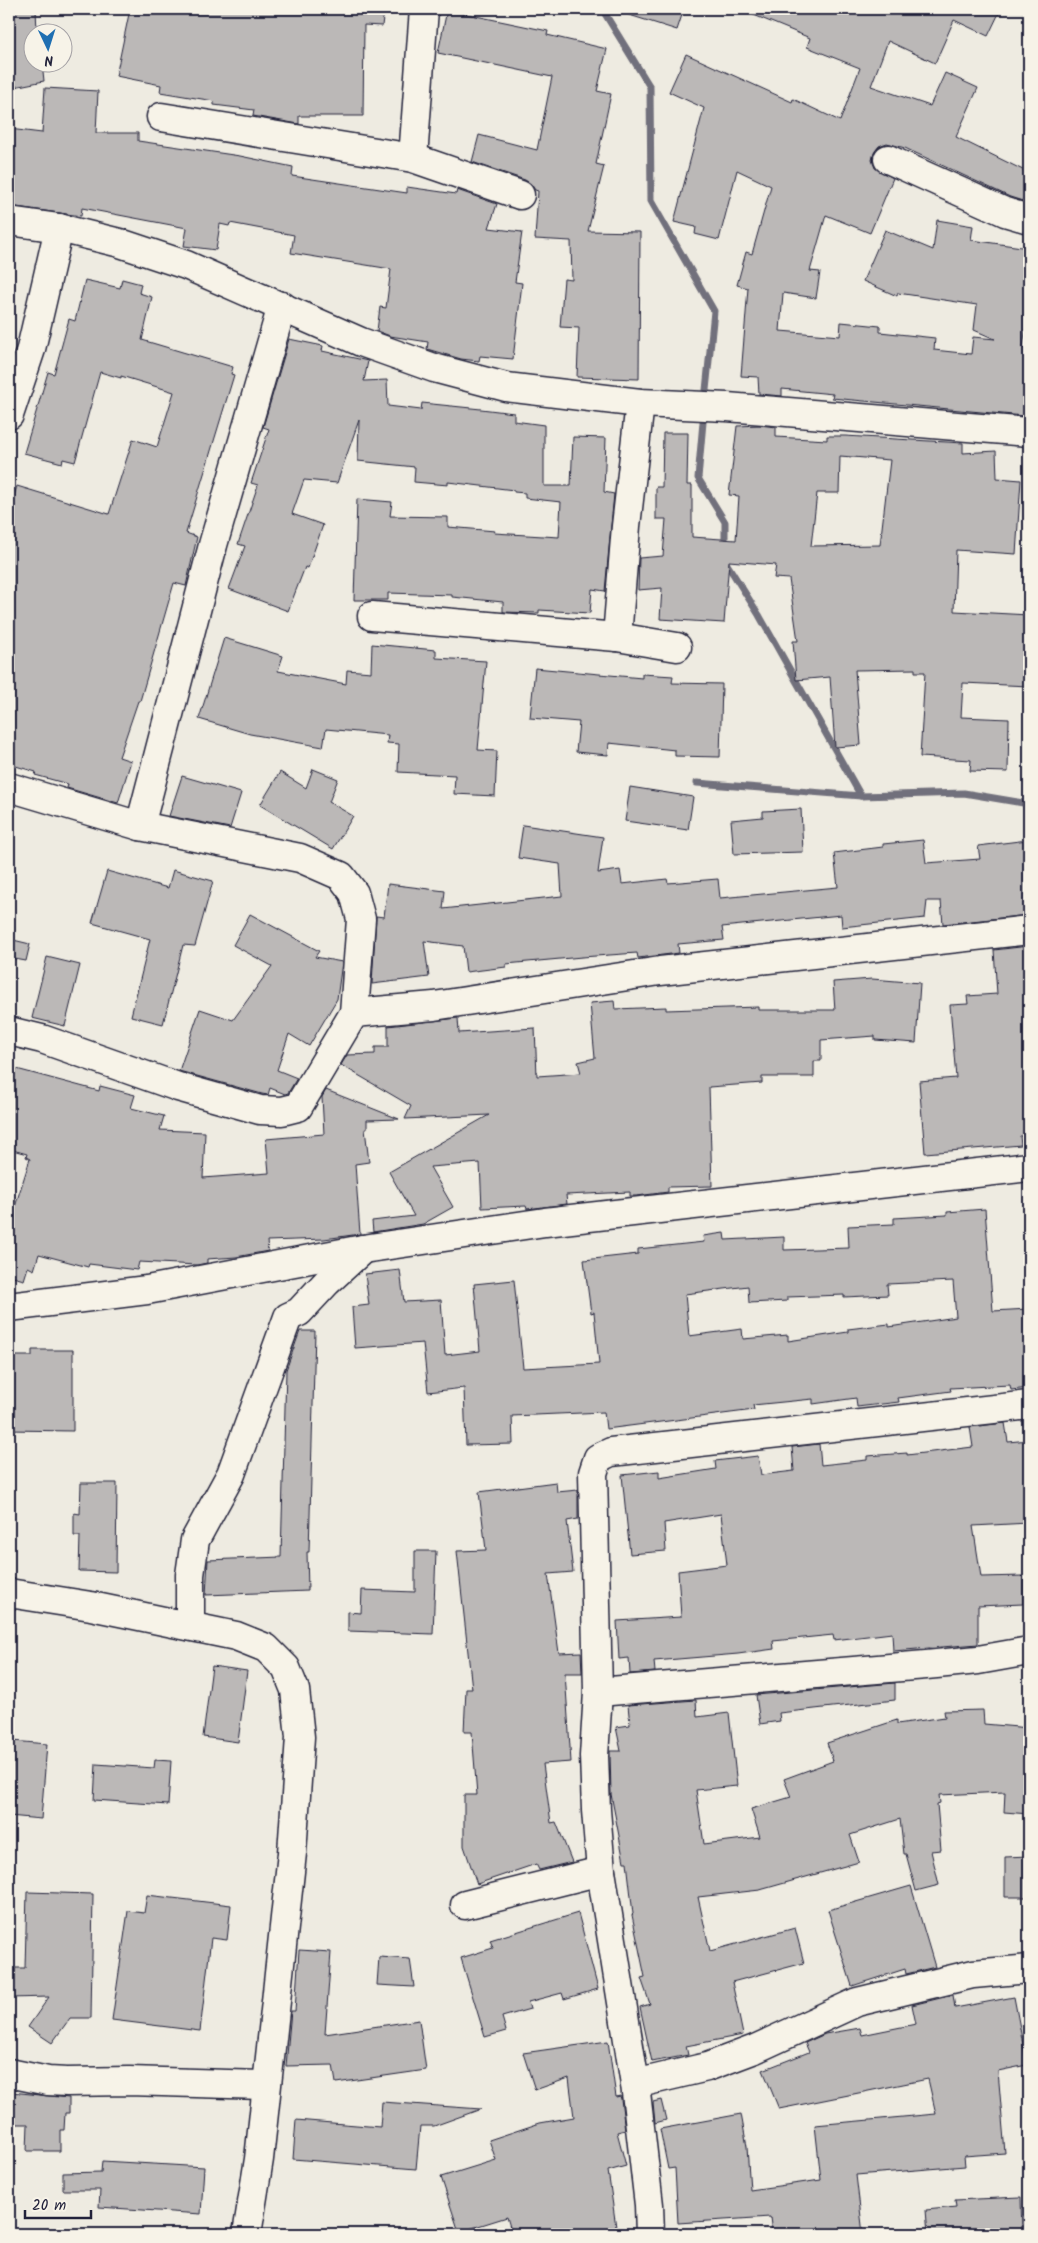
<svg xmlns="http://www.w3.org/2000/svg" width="1038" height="2243" font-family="Kalam,sans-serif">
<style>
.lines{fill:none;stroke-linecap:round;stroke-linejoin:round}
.stream{stroke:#716f7b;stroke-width:7}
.building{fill:#bbb8b7;stroke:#22223b;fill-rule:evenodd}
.minor-casing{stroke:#22223b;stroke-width:31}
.minor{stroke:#f7f3e8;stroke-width:28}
</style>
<rect width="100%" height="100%" fill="#eeebe1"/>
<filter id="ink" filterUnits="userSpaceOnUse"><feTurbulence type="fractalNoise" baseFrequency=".02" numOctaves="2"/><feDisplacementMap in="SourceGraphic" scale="10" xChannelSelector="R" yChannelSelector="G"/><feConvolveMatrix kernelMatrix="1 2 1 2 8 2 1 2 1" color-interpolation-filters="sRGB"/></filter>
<g filter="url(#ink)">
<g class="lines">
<g class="stream">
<path d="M602 9 650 87 651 201 714 311 705 400"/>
<path d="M704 411 698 478 725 522V547"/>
<path d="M725 561 759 615 861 796"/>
<path d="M697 783 861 796 964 793 1029 804"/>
</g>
</g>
<g class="building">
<path d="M9 9H36L37 32H32V62H42L44 81 9 88Z"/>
<path d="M130 9H384L382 26 364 25 363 116H299V124L253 116 254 110 214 105V101L160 92 161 85 116 76Z"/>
<path d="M623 9H684L677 30 623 13Z"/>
<path d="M739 9H1001L988 36 954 20 935 63 888 41 871 86 930 106 945 73 978 88 956 137 1029 173V203L1010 197 905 148 887 143 879 146 874 153 872 160 875 168 893 178 870 233 826 215 810 271 820 272 816 298 783 293 780 331 840 336 841 322 880 326V332L935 338 934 350 971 354 973 337 995 339 974 330 977 305 898 293 897 296 863 281 885 230 933 250 937 220 973 226 971 240 1029 248V300L1023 348 1028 349 1024 416 832 398 833 394 782 389V396L759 394 758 377 741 376 748 288 737 285 746 252 752 254 771 186 737 170 719 240 695 234 696 227 674 222 704 108 669 92 686 54 792 102 793 99 840 121 860 68 807 47 810 38Z"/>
<path d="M447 10 548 31 547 35 607 49 597 91 611 94 596 164 604 166 588 231 640 232 639 379 577 377 579 328 560 327 564 279 572 280 571 241 535 239 538 191 535 190 531 184 525 180 472 162 479 135 537 150 552 77 438 53Z"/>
<path d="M45 88 98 91 96 133H138V141L240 156 293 167 292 176 407 193V187L456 194 457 190 497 204 489 228 522 232 515 282 522 283 513 359 480 356 479 361 461 359 427 349 428 342 390 336 377 331 380 307 386 308 391 269 291 253 294 235 230 223 229 226 220 224 216 250 184 246 187 228 82 208 81 216 9 206V129L42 133Z"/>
<path d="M122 279 141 284 139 293 152 297 142 340 233 367 231 374 234 375 186 533 197 537 186 586 174 583 140 701H138L119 757 131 761 118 803 67 788 68 784 35 775 36 772 9 764V512L17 486 109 514 133 439 157 447 174 392 121 376V378L100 372 75 462 63 459 62 463 24 453 48 372 54 374 69 319 75 321 85 280 120 288Z"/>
<path d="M289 339 323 346 322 351 368 361 364 381 387 380 388 406 421 410 422 403 481 409 514 413V421L544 425V486H571L573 437 606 438 604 492 614 494 605 591 592 589 590 613 539 610V613L503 612V602L452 597V595L388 593V600H354L357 499 392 502 390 516 448 517V527L495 531 494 533 559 537 561 502 525 498V493L514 492V490L448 482V485L414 482 415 467 358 461 359 420 337 483 304 480 292 514 323 525 308 568 305 567 288 611 229 589 245 546 238 544 258 485 251 483 269 429 263 427Z"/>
<path d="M760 425 776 427V437L827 440V436H845L963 443V453L996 451 997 478 1021 480 1016 554 956 550 954 611 1029 615V686L963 683 961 717 1009 719 1008 772 970 771 971 760 920 757 925 672H915V669L855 670 861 745 835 747 830 677 796 680 793 641H798L789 579 774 578 776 565 729 561 724 623 660 619 662 588 638 590 639 558 663 556 666 519H656V487H662L663 433H688L687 485H692V537L736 540 739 496 729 495 737 426ZM840 456 890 460 880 545 811 546 817 493H839Z"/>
<path d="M224 638 283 656 278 671 346 684 347 670 371 672 372 644 436 650V658L486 661 478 750 497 751 495 796 454 794 455 775 398 772 399 744 387 743 388 735 326 729 323 747 250 734 199 719Z"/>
<path d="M535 668 642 678V674L673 676 672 683 722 684 720 757 675 756V750L609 743 608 755 576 752 579 722 530 718Z"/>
<path d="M313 769 338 779 329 802 353 816 333 849 260 805 280 772 306 788Z"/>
<path d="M182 776 241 793 230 828 169 816Z"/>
<path d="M630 787 693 797 688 830 625 821Z"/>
<path d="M801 809 803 852 734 854 731 820 763 817V811Z"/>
<path d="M523 825 603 837 598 873 620 870 622 884 667 879 668 883 718 879 720 898 838 887 834 853 883 847V844L923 840 926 863 980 859 978 846 1028 840 1029 915 943 924 941 901H927L925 918 842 927 841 915 722 927 724 940 678 944 679 953 638 958 637 953 582 957 506 964V967L466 972 463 946 424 941 429 977 372 984 376 916 384 917 388 884 445 891 443 909 562 896 560 864 518 858Z"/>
<path d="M173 870 213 881 195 946 183 945 163 1024 131 1016 150 939 92 923 107 871 168 888Z"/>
<path d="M250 914 319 951 315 957 342 962 337 999 309 1046 289 1034 277 1070 297 1078 288 1093 285 1094 270 1088 268 1095 262 1094 179 1071 200 1009 233 1020 272 966 233 945Z"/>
<path d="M9 939 30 944 26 961 9 958Z"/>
<path d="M1029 946V967H1025L1029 1012V1136H1020L1021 1145 925 1153 919 1081 956 1078 950 1005 968 1004 967 996 997 994 994 950Z"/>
<path d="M47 957 80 965 65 1026 32 1018Z"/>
<path d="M872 979 920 983 916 1043 875 1040V1036L821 1040V1061H814V1077H762V1083L709 1087 712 1186 668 1187V1192L637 1196H630V1192L566 1195 567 1204 527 1209 526 1206 482 1208 480 1163 430 1167 453 1207 423 1224 373 1232 372 1221 414 1216 389 1172 489 1115 405 1119 411 1106 341 1065 347 1055 375 1054V1047H388V1026L458 1018 459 1033 535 1028 537 1076 581 1073 578 1062 595 1058 590 1003 614 1001 615 1009 666 1007V1010L758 1007V1010H835L833 982Z"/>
<path d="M9 1067 99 1091 100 1086 135 1095 131 1108 164 1116 160 1130 205 1132 203 1178 269 1173 266 1139 324 1134 322 1097 326 1090 399 1119 367 1120V1129H365L369 1162 355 1164 360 1234 324 1239 267 1241 268 1251 236 1257 207 1259V1263L197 1265 139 1262 137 1270 89 1264 88 1267 39 1254 34 1270 28 1267 24 1280 9 1276V1226L30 1159 26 1157 27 1154 9 1149Z"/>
<path d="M985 1209 993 1311 1029 1309V1388L1011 1390 1010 1385 950 1388 951 1391 898 1398 899 1402 857 1407 856 1398 813 1404V1399L753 1405 754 1410 606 1429 604 1412 512 1416 513 1444 466 1445 464 1388 428 1392 423 1343 355 1348 352 1307 369 1305 365 1274 400 1270 404 1302 441 1300 445 1355 480 1351 474 1284 514 1280 523 1368 599 1364 594 1312 591 1313 584 1260 638 1254V1249L704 1242 703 1236 724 1233 725 1240 784 1237V1250L849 1248 848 1226 894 1224V1218L947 1215V1212ZM953 1281 956 1317 889 1327V1324L848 1329V1332L788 1341V1335L743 1339 742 1329 689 1336 685 1294 748 1286 749 1303 787 1301V1297L844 1295V1297L888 1295 887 1284Z"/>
<path d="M300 1331H315L309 1552H307L308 1591 206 1595 208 1560 281 1557 286 1370Z"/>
<path d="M32 1350H73V1431L9 1430V1356H32Z"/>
<path d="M1005 1423 1008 1442 1029 1440V1523L973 1526 981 1577 1023 1576V1604L978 1606V1644L893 1651 892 1633 834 1640 833 1635 773 1641 774 1649 738 1654 654 1661 655 1672 630 1674 629 1658 619 1659 617 1621 681 1617 678 1571 727 1565 721 1514 664 1523 666 1551 630 1554 622 1475 659 1471V1478L716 1469 715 1461 758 1456 761 1475 794 1471 792 1447 819 1444 821 1465 867 1460V1456L907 1453V1455L973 1447 970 1427Z"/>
<path d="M556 1482 557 1492 578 1490V1519L567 1521 573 1572 548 1574 559 1653 581 1652 582 1673H565L571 1762 543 1764 551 1823 556 1822 572 1862 539 1870 536 1864 477 1884 464 1846V1795H477L472 1732H464L466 1689H472L457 1551 486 1550 479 1492Z"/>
<path d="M81 1483H117L116 1572 79 1571 80 1536H74V1513L80 1514Z"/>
<path d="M415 1551H436L433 1634 348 1631V1612L361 1613 362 1590 415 1592Z"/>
<path d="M212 1666 247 1671 238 1742 203 1737Z"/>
<path d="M895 1683V1700L779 1713 780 1721 760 1724 756 1695Z"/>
<path d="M696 1700 697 1717 729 1713 737 1786 696 1790 704 1844 760 1837 751 1809 791 1797 784 1779 833 1761 827 1743 897 1720V1724L945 1717 944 1711 983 1710 984 1724 1029 1728V1814L1004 1812 1005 1792 939 1795 940 1803 937 1804 941 1850 931 1851 939 1885 916 1891 906 1854H904L900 1819 850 1835 859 1862 760 1890 698 1897 710 1951 795 1928 804 1963 732 1982 743 2035 686 2046 688 2055 652 2062 640 2007 650 2004 641 1978 645 1977 632 1915 633 1914 627 1862H624L611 1794 610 1751H621L616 1727 630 1725 628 1705Z"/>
<path d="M13 1741 47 1744 41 1819 9 1816Z"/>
<path d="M155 1760 171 1761 168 1805 94 1800 96 1764 154 1768Z"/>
<path d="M1029 1856V1897H1005V1857Z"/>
<path d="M911 1886 935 1967 906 1974 905 1969 852 1986 828 1910Z"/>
<path d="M27 1892 93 1894 91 2018H70L52 2043 28 2027 49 1997 9 1998V1968H25Z"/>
<path d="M147 1895 231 1905 227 1940 211 1938 200 2031 112 2020 128 1911 144 1913Z"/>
<path d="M578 1913 598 1989 564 1999 562 1993 528 2002 530 2009 502 2017 506 2031 485 2037 461 1958 493 1948 490 1940Z"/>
<path d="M299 1950 331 1952 325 2034 419 2020 426 2070 336 2083 333 2065 286 2066 291 2011H295Z"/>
<path d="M379 1957 410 1959 414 1987 377 1985Z"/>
<path d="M953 1995 955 2008 1014 1997 1027 2065 998 2071 1005 2153 964 2156 965 2166 856 2175 863 2234H772L770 2217 678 2223 675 2168 668 2169 660 2129 741 2114 747 2147 750 2190 821 2180 815 2125 936 2114 928 2079 779 2109 763 2070 809 2052 805 2043 825 2034 860 2028 862 2035 916 2024 912 2005Z"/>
<path d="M608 2041 616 2097 620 2096 621 2099 625 2130 617 2132 626 2166 608 2171 617 2234H512L507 2217 459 2232 441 2177 496 2160 489 2140 540 2123 574 2117 569 2078 535 2090 523 2053Z"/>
<path d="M11 2092 69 2098V2113H65L64 2130H60V2151H27L28 2124H11Z"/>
<path d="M661 2100 666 2120 655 2123 653 2102Z"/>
<path d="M382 2102 481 2109 434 2126H420L416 2169 293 2159 296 2120 380 2127Z"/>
<path d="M102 2161 204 2167 201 2214 99 2207 100 2190H63V2173L101 2172Z"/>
<path d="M1021 2197 1022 2234H928L926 2210 956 2207 955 2200Z"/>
</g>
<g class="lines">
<g class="minor-casing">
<g id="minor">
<path d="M161 117 413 158 520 195"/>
<path d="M413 158 424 9"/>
<path d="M888 159 1005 212 1029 219"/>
<path d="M9 221 59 228 120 243 186 265 361 342 434 368 506 387 640 403 727 407 1029 432"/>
<path d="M9 415 31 349 59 228"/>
<path d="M372 616 617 637 677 647"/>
<path d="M617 637 626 526 640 403"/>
<path d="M9 787 140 826 300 858 341 876 354 893 361 919 354 1013 298 1107 282 1111 260 1110 178 1087 42 1039 9 1031"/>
<path d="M140 826 213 545 282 306"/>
<path d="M354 1013 434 1006 660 971 1029 930"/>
<path d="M9 1307 147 1290 363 1249 545 1222 1029 1167"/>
<path d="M9 1593 91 1606 236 1636 266 1648 286 1668 295 1690 300 1737 292 1853 259 2159 247 2234"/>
<path d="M190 1626V1575L195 1540 231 1474 288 1317 299 1312 327 1282 363 1249"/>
<path d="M598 1692 926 1665 978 1660 1029 1651"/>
<path d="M465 1905 601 1871"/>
<path d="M9 2073 48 2081 67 2082 129 2081 266 2085"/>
<path d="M635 2084 707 2067 755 2049 857 2002 973 1974 1029 1969"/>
<path d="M650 2234 649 2205 635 2084 601 1871 596 1810 594 1756 598 1692 593 1473 598 1458 611 1452 1029 1405"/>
</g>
</g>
<use href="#minor" class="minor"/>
</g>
</g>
<rect width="1038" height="2243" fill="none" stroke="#f7f3e8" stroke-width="30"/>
<rect x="15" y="15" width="1008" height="2213" fill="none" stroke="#22223b" stroke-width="2" filter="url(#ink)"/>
<g transform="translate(48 48) rotate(176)"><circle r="24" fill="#f7f3e8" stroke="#a29fa3"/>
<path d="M0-4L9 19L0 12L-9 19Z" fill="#1f6fb2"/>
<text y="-8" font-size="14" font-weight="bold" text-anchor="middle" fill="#22223b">N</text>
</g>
<path d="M25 2210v8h66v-8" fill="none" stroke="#22223b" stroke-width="2.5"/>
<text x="32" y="2210" font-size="15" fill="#22223b" stroke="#f7f3e8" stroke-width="4" paint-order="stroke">20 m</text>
</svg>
